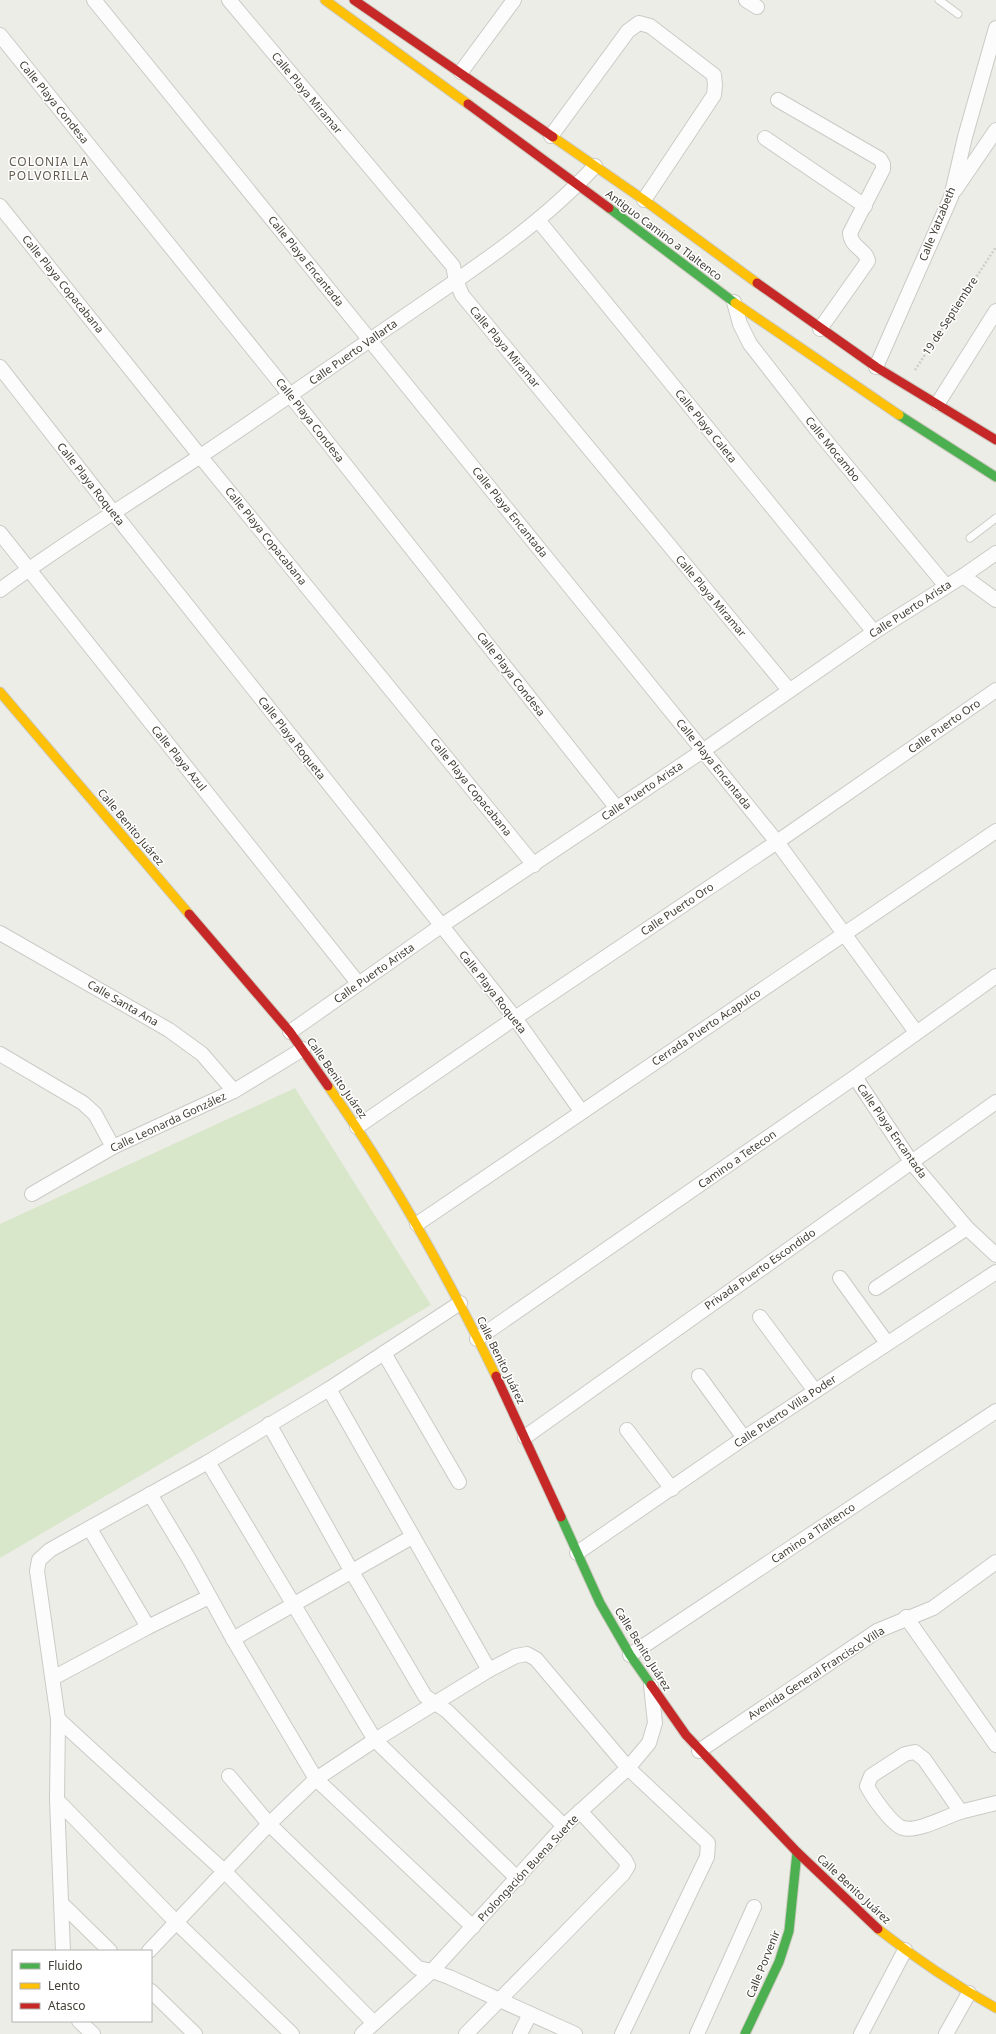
<svg xmlns="http://www.w3.org/2000/svg" width="996" height="2034" font-family="'Noto Sans',sans-serif">
<style>
.green{fill:#d8e6ca}
.lines{fill:none;stroke-linecap:round;stroke-linejoin:round}
.lane-casing{stroke:#cbcac6;stroke-width:9}
.street-casing{stroke:#cbcac6;stroke-width:16}
.fast-casing{stroke:#cccabf;stroke-width:11}
.slow-casing{stroke:#cccabf;stroke-width:11}
.jam-casing{stroke:#cccabf;stroke-width:11}
.path{stroke:#cecdca;stroke-width:2.5;stroke-dasharray:2 2;stroke-linecap:butt}
.lane{stroke:#fcfcfc;stroke-width:7}
.street{stroke:#fcfcfc;stroke-width:14}
.fast{stroke:#4caf50;stroke-width:9}
.slow{stroke:#ffc107;stroke-width:9}
.jam{stroke:#c62828;stroke-width:9}
.labels{text-anchor:middle;stroke-width:3;stroke-linejoin:round;paint-order:stroke}
.street-label{font-size:11px;fill:#423e35;stroke:#fff}
.neighbourhood-label{font-size:12px;letter-spacing:1px;fill:#635c4e;stroke:#fff}
</style>
<rect width="100%" height="100%" fill="#edede8"/>
<path class="green" d="M295 1088 431 1305 0 1558V1224Z"/>
<g class="lines">
<g class="lane-casing">
<g id="lane">
<path d="M939 0 958 14"/>
<path d="M970 538 996 518"/>
</g>
</g>
<g class="street-casing">
<g id="street">
<path d="M94 0 777 842 916 1032"/>
<path d="M229 0 453 266 456 280 462 295 789 690"/>
<path d="M746 0 757 7"/>
<path d="M0 35 290 395 616 807"/>
<path d="M461 72 514 0"/>
<path d="M778 100 880 159 883 164V169L850 233C851 248 866 249 868 261L820 329"/>
<path d="M551 136 628 31 639 23 650 26 714 75 715 85 714 95 644 200"/>
<path d="M765 138 865 206"/>
<path d="M955 190 996 130"/>
<path d="M0 206 200 456 534 865"/>
<path d="M538 220 874 632"/>
<path d="M734 302 740 324 750 344 817 430 946 586"/>
<path d="M0 367 113 512 515 1018 581 1111"/>
<path d="M876 367 951 197 965 137 996 28"/>
<path d="M938 403 996 311"/>
<path d="M0 533 358 983"/>
<path d="M963 576 996 600"/>
<path d="M0 590C65 542 134 500 202 455 268 411 333 365 399 320 467 273 539 227 595 166"/>
<path d="M0 933 169 1030 202 1054 234 1091"/>
<path d="M290 1032 441 926 704 750 874 632 963 576 996 553"/>
<path d="M0 1054 83 1103 95 1114 113 1147"/>
<path d="M855 1077 912 1163 967 1228 996 1255"/>
<path d="M357 1127 515 1018 777 842 996 690"/>
<path d="M32 1194 113 1147 234 1091 303 1049"/>
<path d="M417 1224 996 831"/>
<path d="M840 1278 887 1343"/>
<path d="M876 1288 967 1228"/>
<path d="M760 1317 815 1391"/>
<path d="M477 1339 855 1077 996 976"/>
<path d="M384 1353 459 1482"/>
<path d="M699 1376 744 1438"/>
<path d="M329 1389 489 1670"/>
<path d="M269 1424 352 1572 425 1696 447 1711 564 1826"/>
<path d="M627 1430 672 1489"/>
<path d="M525 1437 996 1102"/>
<path d="M208 1462 375 1740 518 1879"/>
<path d="M150 1494 189 1559 233 1639 316 1779 473 1927"/>
<path d="M90 1529 148 1627"/>
<path d="M577 1553 744 1438 996 1272"/>
<path d="M906 1617 996 1745"/>
<path d="M233 1639 412 1537"/>
<path d="M630 1655 996 1411"/>
<path d="M53 1678 148 1627 209 1597"/>
<path d="M58 1719 225 1872 374 2023"/>
<path d="M699 1751 877 1631 933 1608 996 1562"/>
<path d="M229 1776 269 1824 418 1968 432 1971 449 1977 575 2034"/>
<path d="M57 1800 177 1923 292 2034"/>
<path d="M961 1812 924 1759 915 1752 905 1754 871 1776 867 1786C872 1796 892 1825 903 1828 918 1832 945 1817 960 1812 972 1809 984 1806 996 1803"/>
<path d="M62 1904 110 1951"/>
<path d="M63 1951 57 1800 58 1719 37 1571 39 1560 50 1550 208 1462 329 1389 460 1303"/>
<path d="M149 1951 269 1824 316 1779 375 1740 489 1670 516 1656 527 1654 536 1659 628 1768 708 1843 707 1857 622 2034"/>
<path d="M151 1991 195 2034"/>
<path d="M79 2021 93 2034"/>
<path d="M362 2034 432 1971 564 1826 628 1768 649 1743 655 1723 651 1686"/>
<path d="M466 2034 623 1874 628 1866 625 1860 580 1811"/>
<path d="M520 2034 530 2014"/>
<path d="M697 2034 754 1907"/>
<path d="M861 2034 905 1950"/>
<path d="M946 2034 969 1993"/>
</g>
</g>
<g class="fast-casing">
<g id="fast">
<path d="M609 208 735 303"/>
<path d="M899 415 996 477"/>
<path d="M561 1517 600 1603 630 1655 651 1685"/>
<path d="M745 2034 779 1962 789 1931 797 1852"/>
</g>
</g>
<g class="slow-casing">
<g id="slow">
<path d="M325 0 468 104"/>
<path d="M553 137 644 200 757 283"/>
<path d="M735 303 899 415"/>
<path d="M0 692 189 914"/>
<path d="M328 1086C393 1178 447 1275 496 1376"/>
<path d="M878 1929C915 1958 955 1985 996 2008"/>
</g>
</g>
<g class="jam-casing">
<g id="jam">
<path d="M354 0 553 137"/>
<path d="M468 104 609 208"/>
<path d="M757 283 876 367 996 440"/>
<path d="M189 914 290 1032 328 1086"/>
<path d="M496 1376 561 1517"/>
<path d="M651 1685 686 1735 797 1852 878 1929"/>
</g>
</g>
<path class="path" d="M915 370 996 247"/>
<use href="#lane" class="lane"/>
<use href="#street" class="street"/>
<use href="#fast" class="fast"/>
<use href="#slow" class="slow"/>
<use href="#jam" class="jam"/>
</g>
<g class="labels">
<g class="street-label">
<text transform="translate(307 93) rotate(50)" y="4">Calle Playa Miramar</text>
<text transform="translate(54 102) rotate(51)" y="4">Calle Playa Condesa</text>
<text transform="translate(937 224) rotate(-68)" y="4">Calle Yatzabeth</text>
<text transform="translate(664 235) rotate(37)" y="4">Antiguo Camino a Tlaltenco</text>
<text transform="translate(306 261) rotate(51)" y="4">Calle Playa Encantada</text>
<text transform="translate(63 284) rotate(51)" y="4">Calle Playa Copacabana</text>
<text transform="translate(950 316) rotate(-57)" y="4">19 de Septiembre</text>
<text transform="translate(505 347) rotate(50)" y="4">Calle Playa Miramar</text>
<text transform="translate(353 352) rotate(-35)" y="4">Calle Puerto Vallarta</text>
<text transform="translate(310 420) rotate(52)" y="4">Calle Playa Condesa</text>
<text transform="translate(706 426) rotate(51)" y="4">Calle Playa Caleta</text>
<text transform="translate(833 449) rotate(51)" y="4">Calle Mocambo</text>
<text transform="translate(91 484) rotate(52)" y="4">Calle Playa Roqueta</text>
<text transform="translate(510 512) rotate(51)" y="4">Calle Playa Encantada</text>
<text transform="translate(266 536) rotate(51)" y="4">Calle Playa Copacabana</text>
<text transform="translate(711 596) rotate(50)" y="4">Calle Playa Miramar</text>
<text transform="translate(910 609) rotate(-33)" y="4">Calle Puerto Arista</text>
<text transform="translate(511 674) rotate(52)" y="4">Calle Playa Condesa</text>
<text transform="translate(944 726) rotate(-35)" y="4">Calle Puerto Oro</text>
<text transform="translate(292 738) rotate(52)" y="4">Calle Playa Roqueta</text>
<text transform="translate(179 758) rotate(51)" y="4">Calle Playa Azul</text>
<text transform="translate(714 764) rotate(51)" y="4">Calle Playa Encantada</text>
<text transform="translate(471 787) rotate(51)" y="4">Calle Playa Copacabana</text>
<text transform="translate(642 791) rotate(-34)" y="4">Calle Puerto Arista</text>
<text transform="translate(131 827) rotate(50)" y="4">Calle Benito Juárez</text>
<text transform="translate(677 909) rotate(-34)" y="4">Calle Puerto Oro</text>
<text transform="translate(374 973) rotate(-35)" y="4">Calle Puerto Arista</text>
<text transform="translate(493 992) rotate(52)" y="4">Calle Playa Roqueta</text>
<text transform="translate(123 1003) rotate(30)" y="4">Calle Santa Ana</text>
<text transform="translate(706 1027) rotate(-34)" y="4">Cerrada Puerto Acapulco</text>
<text transform="translate(337 1078) rotate(55)" y="4">Calle Benito Juárez</text>
<text transform="translate(168 1122) rotate(-25)" y="4">Calle Leonarda González</text>
<text transform="translate(892 1131) rotate(55)" y="4">Calle Playa Encantada</text>
<text transform="translate(737 1159) rotate(-35)" y="4">Camino a Tetecon</text>
<text transform="translate(760 1269) rotate(-35)" y="4">Privada Puerto Escondido</text>
<text transform="translate(501 1360) rotate(64)" y="4">Calle Benito Juárez</text>
<text transform="translate(785 1411) rotate(-34)" y="4">Calle Puerto Villa Poder</text>
<text transform="translate(813 1533) rotate(-34)" y="4">Camino a Tlaltenco</text>
<text transform="translate(643 1649) rotate(58)" y="4">Calle Benito Juárez</text>
<text transform="translate(816 1673) rotate(-33)" y="4">Avenida General Francisco Villa</text>
<text transform="translate(528 1868) rotate(-47)" y="4">Prolongación Buena Suerte</text>
<text transform="translate(854 1889) rotate(43)" y="4">Calle Benito Juárez</text>
<text transform="translate(763 1964) rotate(-68)" y="4">Calle Porvenir</text>
</g>
<g class="neighbourhood-label">
<text x="49" y="166">COLONIA LA<tspan x="49" dy="14">POLVORILLA</tspan></text>
</g>
</g>
<rect x="12" y="1950" width="140" height="72" fill="#ffffff" stroke="#b3b2ae"/>
<rect x="20" y="1963" width="20" height="6" fill="#4caf50" stroke="#b3b2ae"/>
<text x="48" y="1970" font-size="12" fill="#423e35">Fluido</text>
<rect x="20" y="1983" width="20" height="6" fill="#ffc107" stroke="#b3b2ae"/>
<text x="48" y="1990" font-size="12" fill="#423e35">Lento</text>
<rect x="20" y="2003" width="20" height="6" fill="#c62828" stroke="#b3b2ae"/>
<text x="48" y="2010" font-size="12" fill="#423e35">Atasco</text>
</svg>
